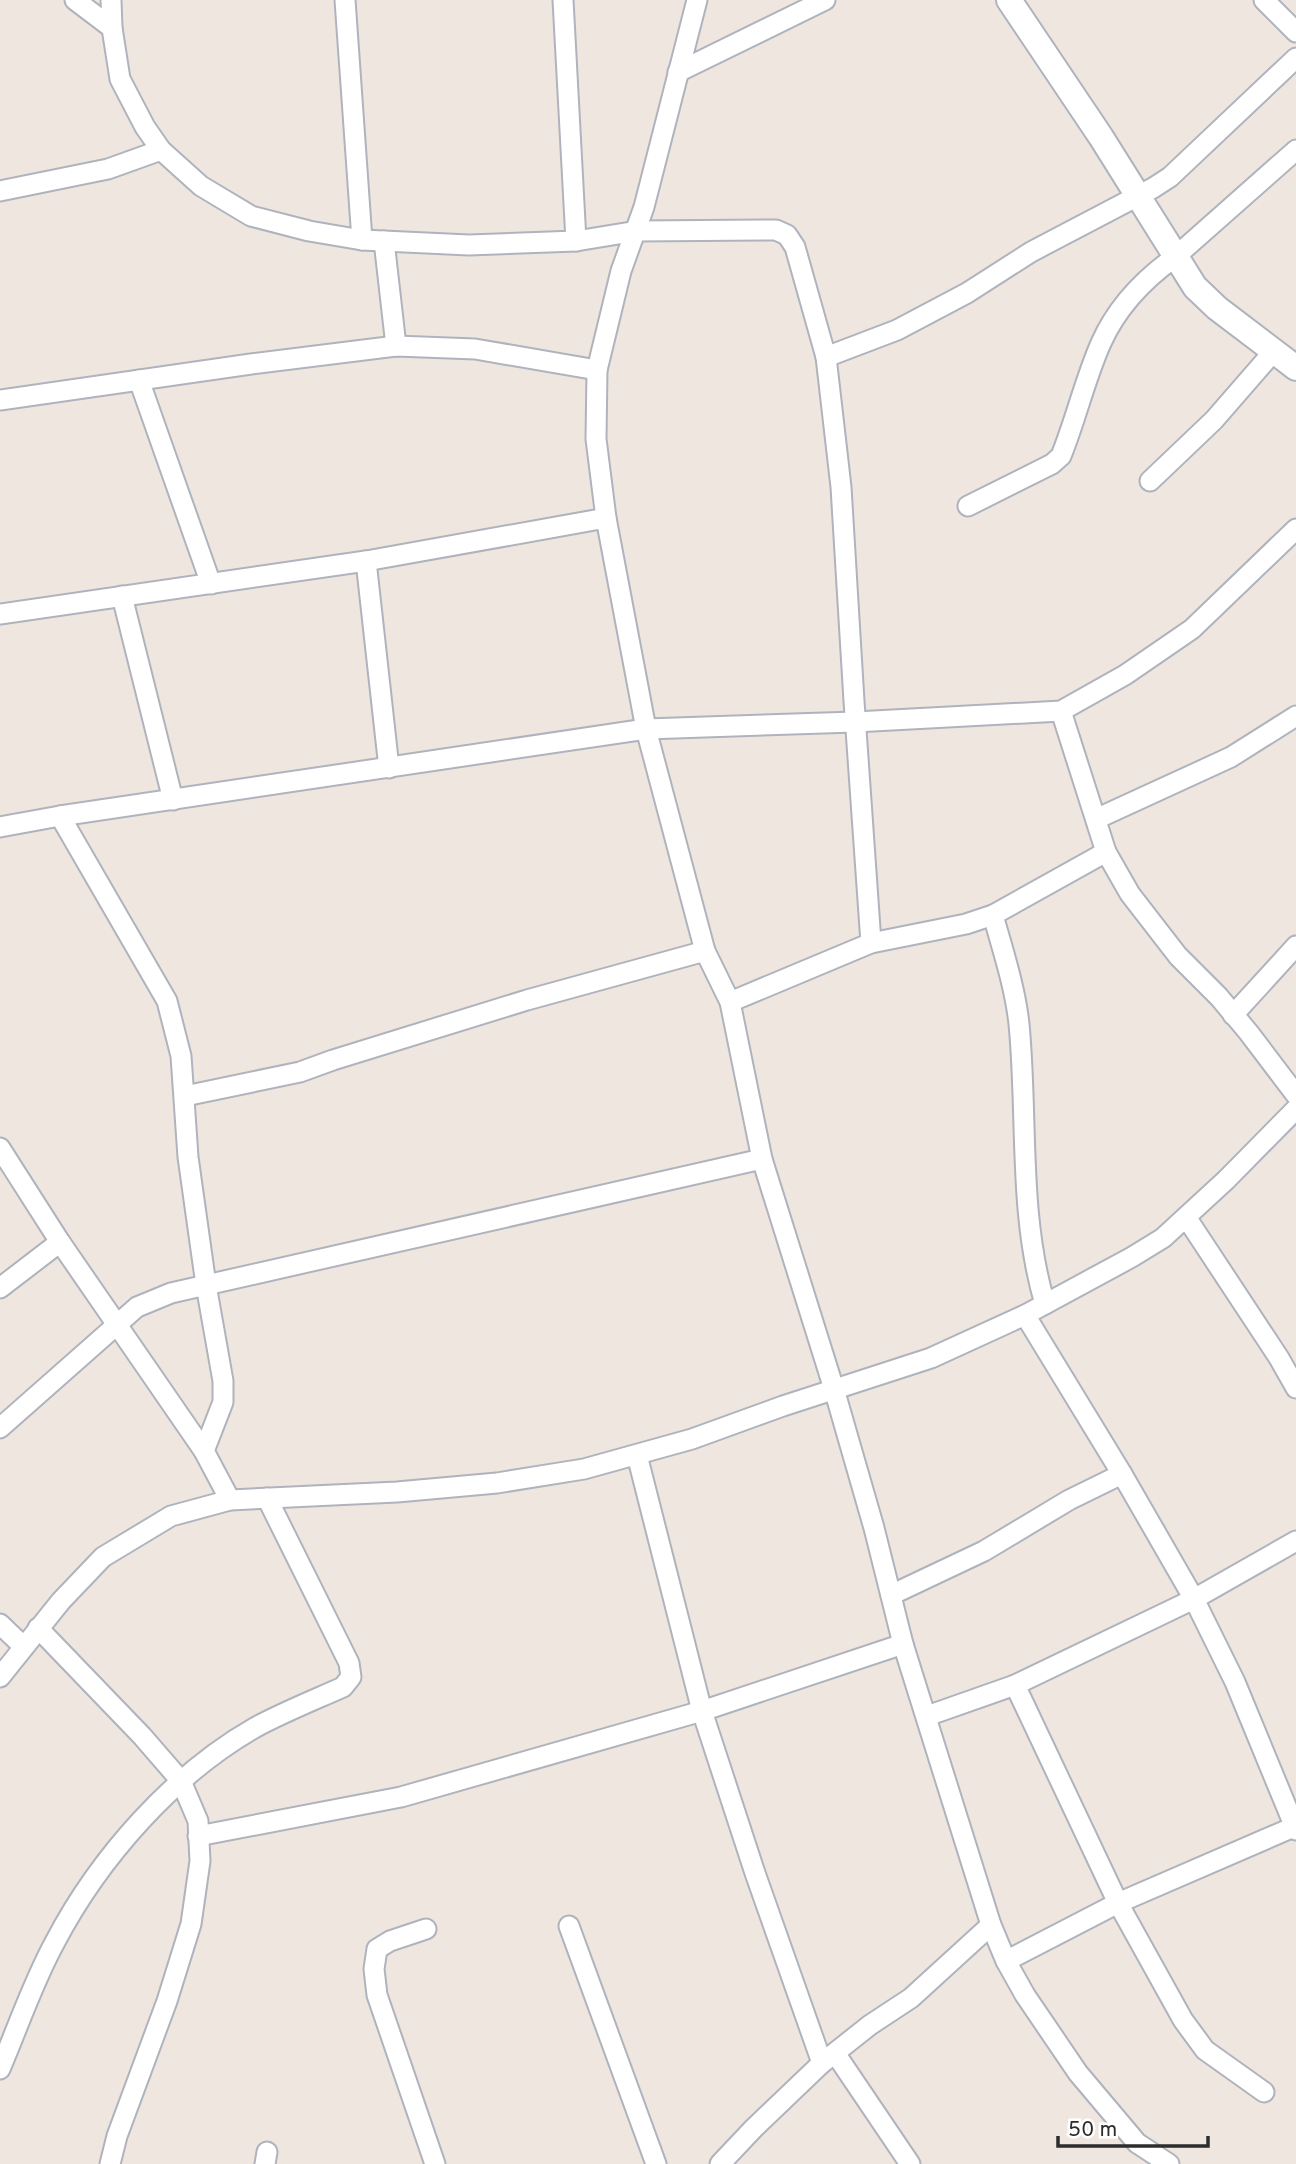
<svg xmlns="http://www.w3.org/2000/svg" width="1296" height="2164" font-family="Overpass,sans-serif">
<style>
.lines{fill:none;stroke-linecap:round;stroke-linejoin:round}
.minor-casing{stroke:#afb3bd;stroke-width:23}
.tertiary-casing{stroke:#afb3bd;stroke-width:28}
.minor{stroke:#fff;stroke-width:19}
.tertiary{stroke:#fff;stroke-width:24}
</style>
<rect width="100%" height="100%" fill="#efe7df"/>
<g class="lines">
<g class="minor-casing">
<g id="minor">
<path d="M75 0 112 28"/>
<path d="M111 0 112 28 120 79 145 127 161 150 201 186 251 216 309 231 362 240 469 245 576 241 637 231 776 230 787 235 795 247 826 357 841 487 854 701 871 943"/>
<path d="M345 0 362 240"/>
<path d="M563 0 576 241"/>
<path d="M697 0 644 207 621 271 597 370 596 439 606 518 646 729 705 951 730 1002 762 1159 834 1389 874 1528 903 1644 991 1925 1006 1961 1025 1995 1078 2073 1137 2143 1169 2164"/>
<path d="M1264 0 1296 32"/>
<path d="M678 72 825 0"/>
<path d="M0 191 108 169 161 150"/>
<path d="M384 241 396 346"/>
<path d="M826 357 897 330 967 293 1031 252 1153 188 1170 177 1296 58"/>
<path d="M139 380 211 584"/>
<path d="M0 400 251 364 396 346 475 349 597 370"/>
<path d="M1150 481 1214 420 1274 351"/>
<path d="M968 506 1052 464 1061 456C1076 419 1085 379 1101 343 1117 307 1144 279 1175 257L1296 150"/>
<path d="M366 561 389 768"/>
<path d="M122 596 173 800"/>
<path d="M0 614 366 561 606 518"/>
<path d="M1061 711 1106 852 1130 894 1178 956 1219 997 1249 1033 1296 1095"/>
<path d="M60 816 167 1001 181 1056 188 1157 206 1285 223 1381V1402L204 1451"/>
<path d="M1096 819 1231 757 1296 716"/>
<path d="M0 827 60 816 646 729 855 722 1061 711 1125 675 1192 629 1296 529"/>
<path d="M993 915C1003 951 1015 987 1019 1024 1028 1117 1018 1213 1045 1304"/>
<path d="M730 1002 871 943 966 924 993 915 1106 852"/>
<path d="M1233 1015 1296 946"/>
<path d="M185 1096 300 1072 333 1060 527 1000 705 951"/>
<path d="M0 1148 60 1242 204 1451 230 1500"/>
<path d="M1186 1217 1279 1358 1296 1388"/>
<path d="M0 1288 60 1242"/>
<path d="M1025 1315 1122 1474 1194 1599 1235 1682 1296 1830"/>
<path d="M0 1428 137 1307 171 1293 762 1159"/>
<path d="M637 1455 702 1711 755 1873 822 2063"/>
<path d="M891 1595 984 1551 1069 1500 1122 1474"/>
<path d="M0 1624 23 1646"/>
<path d="M38 1628 142 1736 181 1781 198 1821 200 1861 191 1924 167 2001 117 2136 110 2164"/>
<path d="M0 1677 61 1601 103 1557 171 1516 230 1500 397 1492 497 1483 584 1469 692 1439 783 1406 931 1358 1025 1315 1132 1257 1163 1238 1226 1180 1296 1109"/>
<path d="M1015 1685 1118 1903 1183 2020 1205 2050 1264 2092"/>
<path d="M927 1716 1015 1685 1194 1599 1296 1541"/>
<path d="M198 1836 401 1797 702 1711 903 1644"/>
<path d="M569 1926 656 2164"/>
<path d="M426 1929 390 1941 377 1949 374 1969 377 1995 435 2164"/>
<path d="M1006 1961 1118 1903 1296 1826"/>
<path d="M835 2053 910 2164"/>
<path d="M0 2069C18 2027 33 1982 55 1942 99 1858 173 1774 256 1727 284 1712 314 1700 343 1687L351 1677 349 1663 267 1498"/>
<path d="M265 2164 267 2152"/>
<path d="M720 2164 754 2128 822 2063 870 2025 911 1998 991 1925"/>
</g>
</g>
<g class="tertiary-casing">
<path id="tertiary" d="M1009 0 1101 137 1195 287 1217 308 1296 368"/>
</g>
<use href="#minor" class="minor"/>
<use href="#tertiary" class="tertiary"/>
</g>
<path d="M1058 2136v10h150v-10" fill="none" stroke="#2d2d2d" stroke-width="3.5"/>
<text x="1068" y="2136" font-size="21" fill="#2d2d2d" stroke="#ffffff" stroke-width="5" paint-order="stroke">50 m</text>
</svg>
